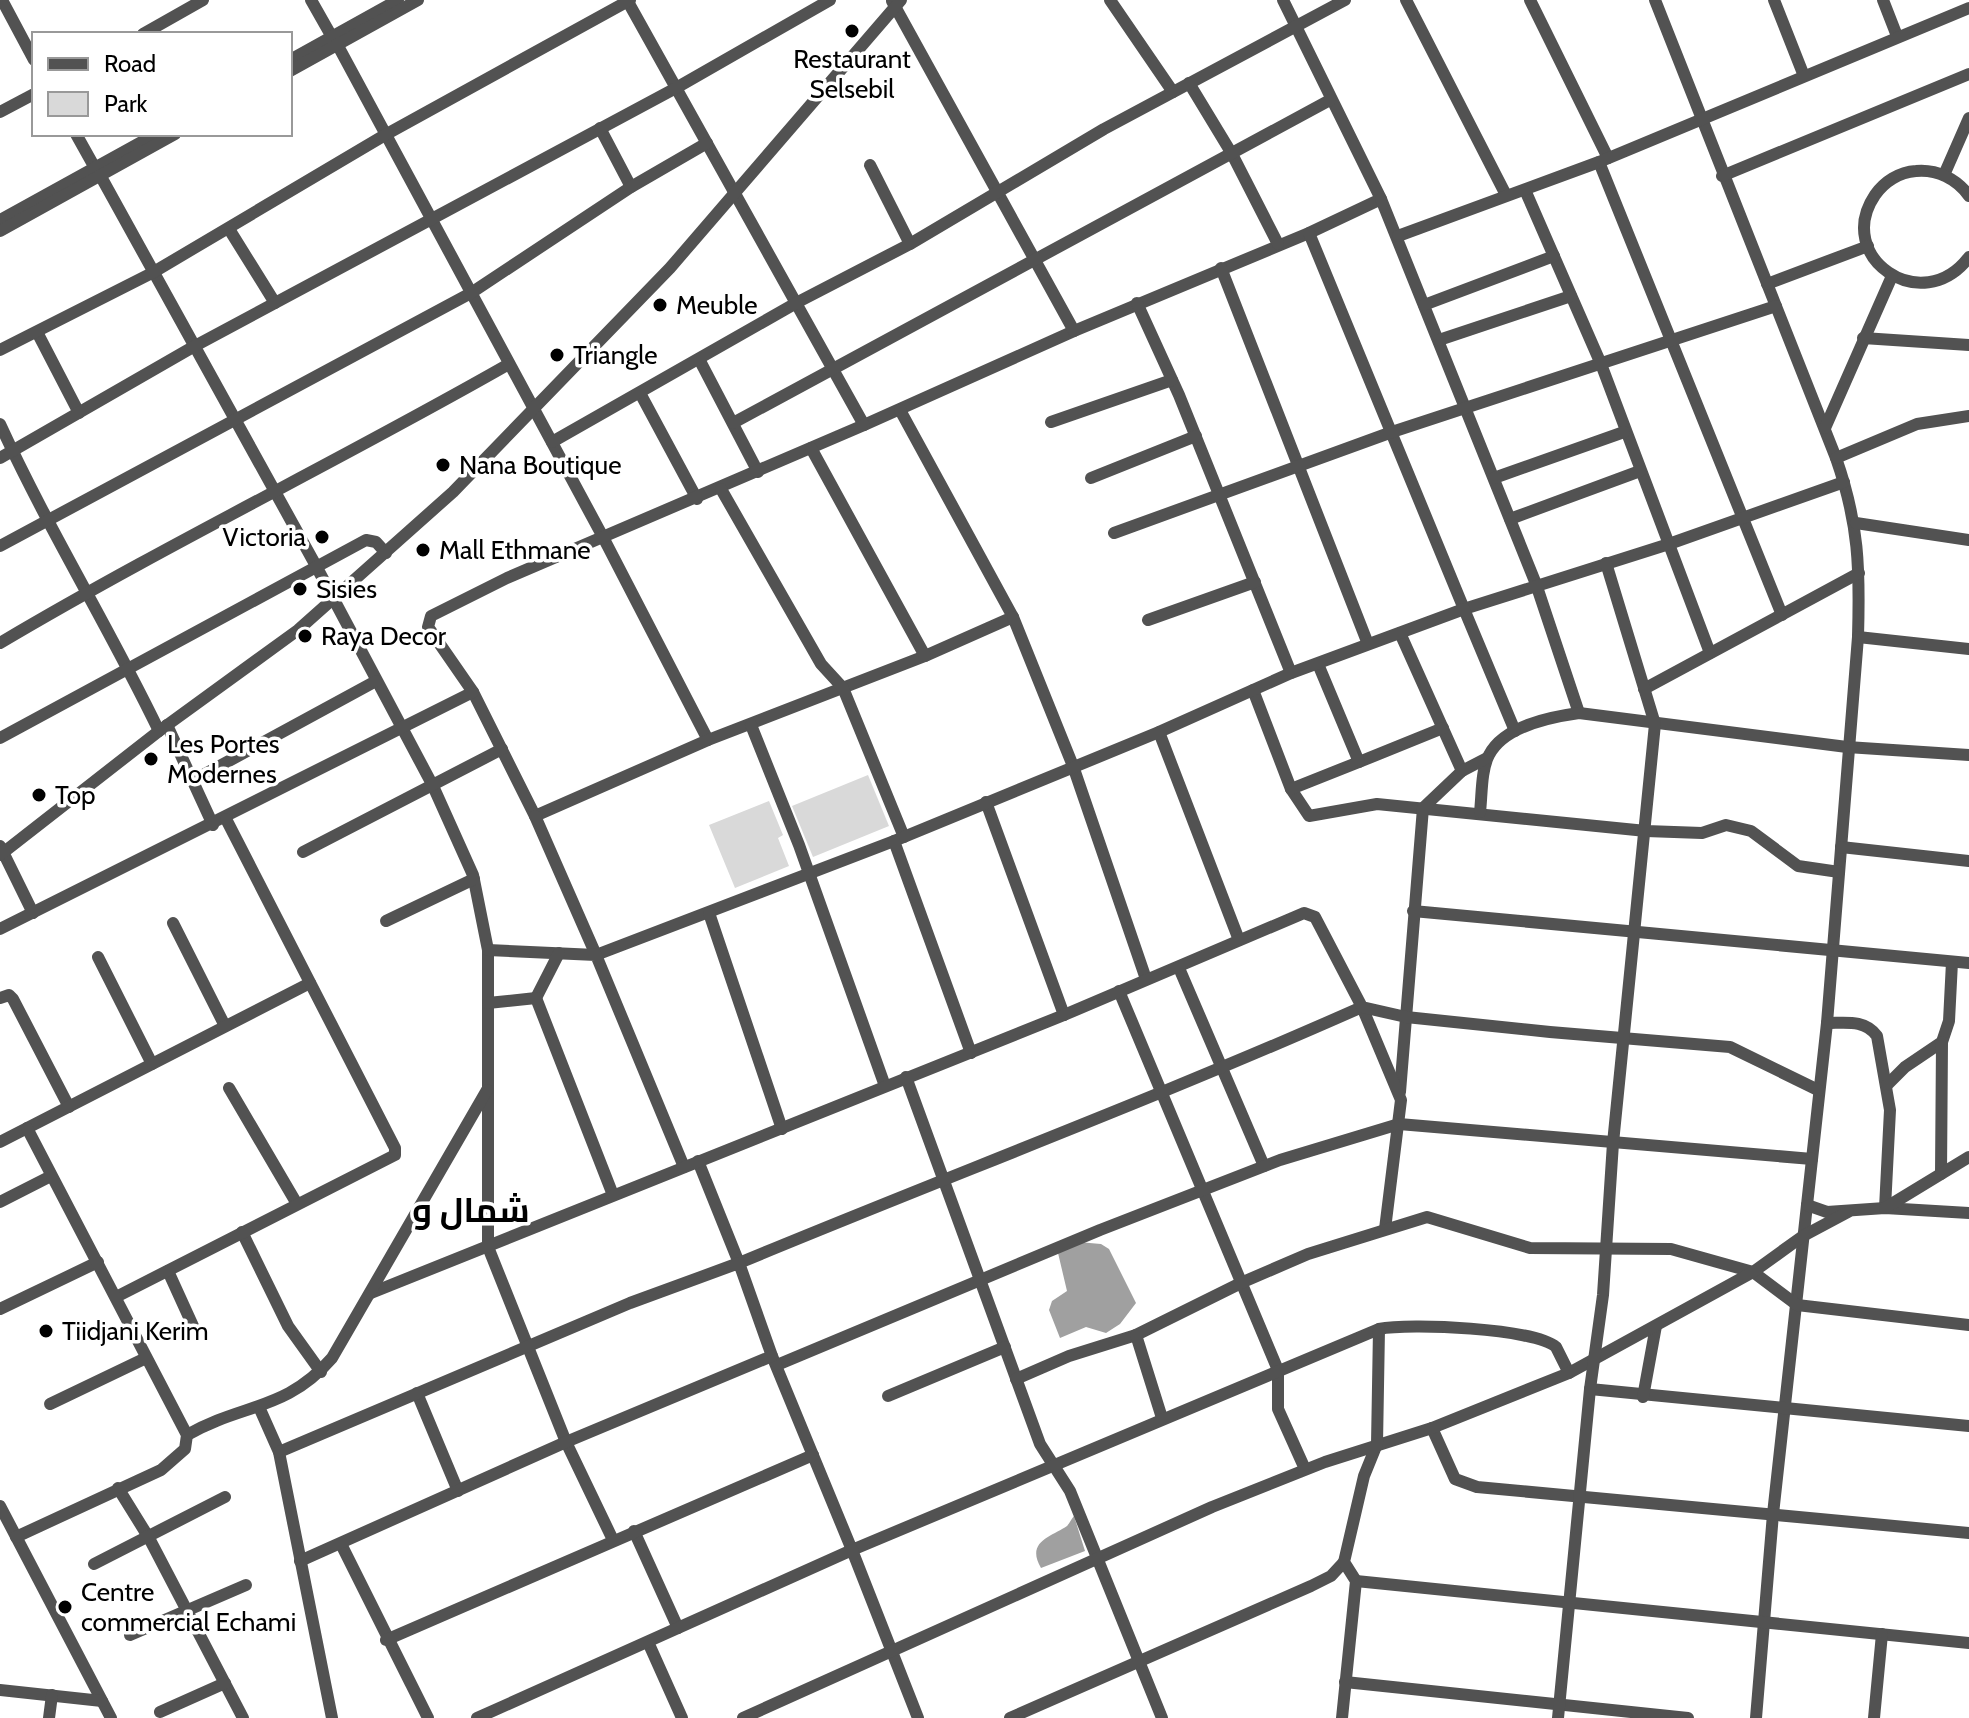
<svg xmlns="http://www.w3.org/2000/svg" width="1969" height="1718" font-family="Cabin,Cairo,sans-serif">
<style>
.green{fill:#d9d9d9}
.water{fill:#a0a0a0}
.lines{fill:none;stroke-linecap:round;stroke-linejoin:round}
.minor{stroke:#525252;stroke-width:12}
.poi-dot{fill:#000;stroke:#fff;stroke-width:3}
.labels{text-anchor:middle;stroke-width:7;stroke-linejoin:round;paint-order:stroke}
.poi-label{font-size:26px;fill:#000;stroke:#fff;text-anchor:start}
.district-label{font-size:34px;font-weight:bold;fill:#000;stroke:#fff}
</style>
<rect width="100%" height="100%" fill="#fff"/>
<g class="green">
<path d="M868 775 889 826 813 857 792 806Z"/>
<path d="M769 801 783 835 778 838 789 866 735 888 709 825Z"/>
</g>
<g class="water">
<path d="M1078 1242 1101 1244 1109 1249 1136 1303 1120 1324 1106 1333 1086 1327 1060 1338 1049 1310 1052 1301 1067 1291 1058 1253Z"/>
<path d="M1074 1516 1085 1551 1041 1568C1025 1541 1053 1536 1067 1526 1070 1523 1071 1519 1074 1516Z"/>
</g>
<g class="lines">
<g class="minor">
<path d="M2 0 34 60"/>
<path d="M311 0 332 37"/>
<path d="M627 0 864 425 1074 331"/>
<path d="M1110 0 1173 92"/>
<path d="M1406 0 1506 195"/>
<path d="M1530 0 1608 158"/>
<path d="M1655 0 1836 458C1859 524 1860 568 1858 637L1827 1023 1773 1514 1756 1718"/>
<path d="M1774 0 1804 76"/>
<path d="M1883 0 1897 36"/>
<path d="M892 1 1074 331 1309 233 1381 199 1283 0"/>
<path d="M143 34 203 0"/>
<path d="M337 44 603 537 708 740"/>
<path d="M290 60 398 0"/>
<path d="M290 71 418 0"/>
<path d="M1189 83 1232 154 1278 244"/>
<path d="M0 112 34 94"/>
<path d="M600 128 631 187"/>
<path d="M76 134 95 168"/>
<path d="M1599 162 1782 615"/>
<path d="M870 165 910 244"/>
<path d="M100 175 315 564 433 786 473 875 488 950V1247L566 1442 613 1540"/>
<path d="M1944 175 1969 118"/>
<path d="M1722 176 1969 74"/>
<path d="M1525 190 1601 364 1710 653"/>
<path d="M1969 196C1957 179 1937 169 1916 171 1899 172 1884 182 1875 195 1833 257 1922 319 1969 257"/>
<path d="M1381 199 1536 584 1579 713"/>
<path d="M0 220 156 134"/>
<path d="M229 229 275 303"/>
<path d="M0 231 175 134"/>
<path d="M1309 233 1464 609 1669 544 1844 482"/>
<path d="M1398 236 1599 162 1969 8"/>
<path d="M1221 268 1368 644"/>
<path d="M1767 284 1868 246"/>
<path d="M1137 303 1179 395 1291 673"/>
<path d="M1424 305 1554 256"/>
<path d="M37 332 79 413"/>
<path d="M1863 338 1969 345"/>
<path d="M1439 340 1571 296"/>
<path d="M0 350 152 273 385 135 630 0"/>
<path d="M699 359 758 472"/>
<path d="M640 393 697 499"/>
<path d="M1051 422 1172 380"/>
<path d="M733 423 1330 100"/>
<path d="M0 424C48 529 109 627 159 731"/>
<path d="M864 425 507 578 431 616 428 627 473 692 535 816 708 740 925 656 1013 617 900 410"/>
<path d="M1825 428 1892 276"/>
<path d="M552 442 798 302 910 244 1104 129 1345 0"/>
<path d="M811 448 925 656"/>
<path d="M0 458 193 347 676 88 830 0"/>
<path d="M1836 458 1917 424 1969 416"/>
<path d="M1091 478 1196 436"/>
<path d="M1494 478 1624 432"/>
<path d="M721 489 821 664 843 688 904 837"/>
<path d="M1510 519 1640 471"/>
<path d="M1856 523 1969 540"/>
<path d="M1114 533 1392 432 1776 306"/>
<path d="M0 546 471 293 631 187 707 143"/>
<path d="M1013 617 1073 766 1146 979"/>
<path d="M1148 620 1255 582"/>
<path d="M1400 633 1462 771"/>
<path d="M1858 637 1969 649"/>
<path d="M0 643C167 544 341 460 509 364"/>
<path d="M1644 689 1859 573"/>
<path d="M1253 690 1291 789 1309 816 1377 804 1646 831 1702 833 1726 825 1751 831 1798 866 1839 872"/>
<path d="M167 725 213 825"/>
<path d="M751 725 799 845 885 1086"/>
<path d="M1159 732 1239 940"/>
<path d="M0 738 366 540 376 542 386 553"/>
<path d="M1359 762 1443 728"/>
<path d="M192 781 376 681"/>
<path d="M1291 789 1359 762 1318 664"/>
<path d="M986 802 1064 1015"/>
<path d="M1480 812C1482 795 1481 770 1489 755 1504 726 1550 717 1579 713L1847 747 1969 755"/>
<path d="M535 816 596 955 894 841 1159 732 1291 673 1464 609 1515 731"/>
<path d="M894 841 971 1053"/>
<path d="M0 846 33 913"/>
<path d="M1841 847 1969 861"/>
<path d="M303 852 502 749"/>
<path d="M0 855 159 731 298 630 453 492 670 268 901 0"/>
<path d="M1413 911 1969 963"/>
<path d="M709 913 782 1129"/>
<path d="M386 921 474 879"/>
<path d="M173 923 225 1026"/>
<path d="M0 929 473 692"/>
<path d="M488 950 596 955 684 1167"/>
<path d="M98 957 152 1064"/>
<path d="M1179 968 1264 1166"/>
<path d="M1119 991 1278 1370V1409L1305 1469"/>
<path d="M0 998 9 995 13 999 69 1107"/>
<path d="M536 998 559 953"/>
<path d="M488 1003 536 998 613 1195"/>
<path d="M1827 1023C1845 1023 1865 1019 1877 1036L1890 1110 1885 1208"/>
<path d="M906 1077 1040 1444 1070 1491 1162 1718"/>
<path d="M1887 1085 1905 1067 1942 1042 1949 1021 1952 962"/>
<path d="M229 1088 297 1204"/>
<path d="M1400 1092 1423 808 1462 771 1487 758"/>
<path d="M0 1142 310 983"/>
<path d="M698 1161 739 1263C946 1177 1157 1098 1362 1007L1401 1100 1385 1229"/>
<path d="M1941 1174 1942 1042"/>
<path d="M0 1202 51 1176"/>
<path d="M1807 1205 1827 1212 1885 1208 1969 1213"/>
<path d="M1885 1208 1969 1157"/>
<path d="M242 1232 288 1326 321 1372"/>
<path d="M168 1271 193 1326"/>
<path d="M371 1293 1064 1015 1304 913 1315 917 1362 1007 1406 1017 1550 1032 1730 1047 1818 1090"/>
<path d="M116 1297 395 1155V1148L226 819"/>
<path d="M0 1309 98 1262"/>
<path d="M777 1365 1100 1230 1280 1160 1399 1124 1812 1159"/>
<path d="M1016 1379 1069 1356 1136 1335"/>
<path d="M1590 1389 1969 1426"/>
<path d="M417 1393 458 1491"/>
<path d="M888 1396 1005 1347"/>
<path d="M1643 1397 1656 1326"/>
<path d="M50 1404 146 1358"/>
<path d="M259 1407 279 1452 332 1718"/>
<path d="M1162 1418 1136 1335 1243 1282 1308 1254 1427 1217 1530 1248 1671 1249 1753 1272 1797 1305 1969 1325"/>
<path d="M1432 1428 1455 1479 1477 1487 1969 1533"/>
<path d="M187 1435C243 1403 286 1411 332 1358L487 1090"/>
<path d="M279 1452 630 1303 739 1263 772 1356 852 1550 1379 1329C1409 1323 1534 1328 1556 1347L1569 1373"/>
<path d="M118 1488 149 1538 243 1718"/>
<path d="M0 1506 111 1718"/>
<path d="M634 1531 678 1628"/>
<path d="M16 1537 161 1470 185 1449 187 1435 27 1128"/>
<path d="M341 1544 428 1718"/>
<path d="M300 1561 566 1442 772 1356"/>
<path d="M94 1564 225 1497"/>
<path d="M1356 1581 1969 1643"/>
<path d="M130 1635 246 1585"/>
<path d="M386 1640 813 1455"/>
<path d="M648 1642 682 1718"/>
<path d="M1345 1682 1688 1718"/>
<path d="M0 1690 102 1701"/>
<path d="M160 1712 225 1683"/>
<path d="M49 1718 52 1695"/>
<path d="M477 1718 852 1550 918 1718"/>
<path d="M743 1718 1212 1507 1325 1462 1432 1428 1569 1373 1753 1272 1803 1236 1848 1212"/>
<path d="M1010 1718 1311 1586 1331 1576 1344 1562"/>
<path d="M1342 1718 1356 1581 1344 1562 1364 1476 1377 1444 1379 1329"/>
<path d="M1558 1718 1590 1389 1603 1295 1613 1143 1655 724 1606 563"/>
<path d="M1874 1718 1882 1634"/>
</g>
</g>
<g class="poi-dot">
<circle cx="852" cy="31" r="8"/>
<circle cx="660" cy="305" r="8"/>
<circle cx="557" cy="355" r="8"/>
<circle cx="443" cy="465" r="8"/>
<circle cx="322" cy="537" r="8"/>
<circle cx="423" cy="550" r="8"/>
<circle cx="300" cy="589" r="8"/>
<circle cx="305" cy="636" r="8"/>
<circle cx="151" cy="759" r="8"/>
<circle cx="39" cy="795" r="8"/>
<circle cx="46" cy="1331" r="8"/>
<circle cx="65" cy="1607" r="8"/>
</g>
<g class="labels">
<g class="poi-label">
<text x="852" y="68" text-anchor="middle">Restaurant<tspan x="852" dy="30">Selsebil</tspan></text>
<text x="676" y="314">Meuble</text>
<text x="573" y="364">Triangle</text>
<text x="459" y="474">Nana Boutique</text>
<text x="306" y="546" text-anchor="end">Victoria</text>
<text x="439" y="559">Mall Ethmane</text>
<text x="316" y="598">Sisies</text>
<text x="321" y="645">Raya Decor</text>
<text x="167" y="753">Les Portes<tspan x="167" dy="30">Modernes</tspan></text>
<text x="55" y="804">Top</text>
<text x="62" y="1340">Tiidjani Kerim</text>
<text x="81" y="1601">Centre<tspan x="81" dy="30">commercial Echami</tspan></text>
</g>
<g class="district-label">
<text x="471" y="1222">شمال و</text>
</g>
</g>
<rect x="32" y="32" width="260" height="104" fill="#ffffff" stroke="#999999" stroke-width="2"/>
<rect x="48" y="58" width="40" height="12" fill="#525252" stroke="#999999" stroke-width="2"/>
<text x="104" y="72" font-size="24" fill="#000000">Road</text>
<rect x="48" y="92" width="40" height="24" fill="#d9d9d9" stroke="#999999" stroke-width="2"/>
<text x="104" y="112" font-size="24" fill="#000000">Park</text>
</svg>
